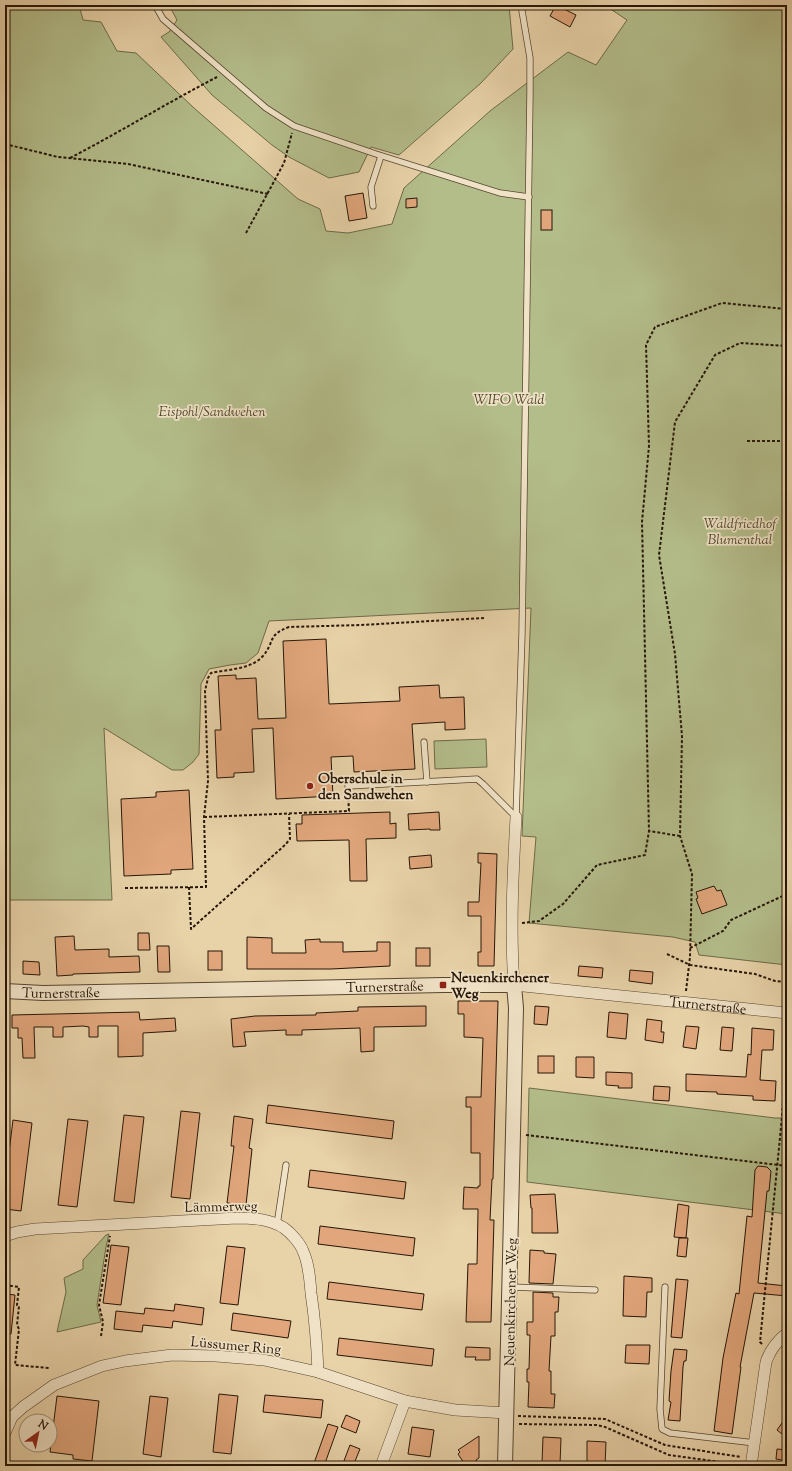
<svg xmlns="http://www.w3.org/2000/svg" width="792" height="1471" font-family="'Sorts Mill Goudy',serif">
<style>
.green{fill:#b3bd8a;stroke:#6c6a49}
.building{fill:#e1a67b;stroke:#261608}
.lines{fill:none;stroke-linecap:round;stroke-linejoin:round}
.service-casing{stroke:#564530;stroke-width:7}
.minor-casing{stroke:#564530;stroke-width:12}
.tertiary-casing{stroke:#564530;stroke-width:16}
.path{stroke:#261608;stroke-width:2;stroke-dasharray:3 2;stroke-linecap:butt}
.service{stroke:#f0e2c6;stroke-width:5.5}
.minor{stroke:#f0e2c6;stroke-width:11}
.tertiary{stroke:#f0e2c6;stroke-width:14}
.poi-dot{fill:#8f2418;stroke:#f0e2c6;stroke-width:1.5}
.labels{text-anchor:middle;stroke-width:3.5;stroke-linejoin:round;paint-order:stroke}
.park-label{font-size:14px;font-style:italic;fill:#50482f;stroke:#f0e2c6}
.poi-label{font-size:14px;font-weight:bold;fill:#261608;stroke:#f0e2c6;text-anchor:start}
.street-label{font-size:14px;fill:#261608;stroke:#f0e2c6}
</style>
<rect width="100%" height="100%" fill="#e8d2a8"/>
<filter id="stains"><feTurbulence type="fractalNoise" baseFrequency=".005" numOctaves="4"/><feColorMatrix values="0 0 0 0 .2 0 0 0 0 .09 0 0 0 0 .02 0 0 0 .5 -.17"/></filter>
<radialGradient id="worn" r=".72"><stop offset=".6" stop-color="#630" stop-opacity="0"/><stop offset="1" stop-color="#630" stop-opacity=".3"/></radialGradient>
<g class="green">
<path d="M5 5H79L83 20 101 22 117 51 136 53 194 108 298 199 320 209 326 231 348 233 392 224 404 188 490 111 568 52 596 65 627 20 606 6V5H787V965L699 955 695 942 673 937 529 923 536 837 522 836 531 608 269 621 258 653 246 663 230 665 209 669 201 684 199 754 193 762 183 770H172L104 728 112 900H5Z"/>
<path d="M169 5H509L513 49 481 83 399 155 371 147 359 172 329 178 289 157 272 145 212 95 161 37 169 32 177 20Z"/>
<path d="M486 739 487 767 435 769 434 741Z"/>
<path d="M529 1088 775 1118H787V1214L527 1182Z"/>
<path d="M109 1234 106 1247 97 1305 101 1322 57 1332 66 1292 64 1278 83 1269V1260L106 1235Z"/>
</g>
<g class="building">
<path d="M556 5 576 15 570 27 550 16Z"/>
<path d="M363 193 367 218 349 221 345 196Z"/>
<path d="M417 198V207L406 208V199Z"/>
<rect x="541" y="210" width="11" height="20"/>
<path d="M326 639 329 704 400 701 399 687 439 685 440 698 464 697 465 729 445 730V722L412 724 415 769 354 772 353 756 331 757 333 796 276 799 273 728 252 729 254 772 234 773V777L217 778 215 730H221L218 676 236 675V679L256 678 258 719 286 718 283 641Z"/>
<path d="M189 790 193 869 171 870V874L124 876 121 799 156 797V792Z"/>
<path d="M390 812V824L396 823V838L366 839 367 881H350L349 840 297 841 296 824H302V815Z"/>
<path d="M439 812 440 830H430V829L409 830 408 814Z"/>
<path d="M478 853 497 854 494 966H478V952H481V916H468V902H479L481 863H478Z"/>
<path d="M431 855 432 867 410 869 409 857Z"/>
<path d="M714 886 717 891 721 890 727 905 702 914 696 899 698 898 696 892Z"/>
<path d="M138 933H149L150 950H138Z"/>
<path d="M74 936 75 950 109 949V957L139 956 140 972 73 974V975L57 976 55 937Z"/>
<path d="M247 937 272 938V953H306L305 940 320 939V942H343V952L377 951V942H390V966L331 969H247Z"/>
<path d="M157 946H169L170 972H158Z"/>
<rect x="416" y="948" width="14" height="18"/>
<rect x="208" y="951" width="14" height="19"/>
<path d="M23 961 39 962 40 975 23 974Z"/>
<path d="M579 966 603 968 602 978 578 976Z"/>
<path d="M630 970 653 972 652 984 629 981Z"/>
<path d="M458 1001H498L493 1179H492L490 1220H494L491 1322H466L468 1264H477L478 1211V1209H463L464 1187 478 1188V1186H480V1153H471V1107H466V1097H481L483 1038 464 1037V1014H458Z"/>
<path d="M426 1006V1026L374 1027V1051L361 1052 360 1028 302 1030V1035H286V1030L244 1032 246 1046 233 1047 231 1019 255 1016 316 1015V1013L358 1011V1007Z"/>
<path d="M535 1006 549 1007 547 1025 534 1024Z"/>
<path d="M139 1012 140 1020 175 1018 176 1031 143 1033V1056L118 1057V1026H98V1037H89V1027L83 1026 63 1027V1037H53V1027H34L35 1058H23L22 1038H18V1028H12V1015Z"/>
<path d="M609 1012 628 1014 626 1039 607 1037Z"/>
<path d="M647 1019 662 1021 661 1032H664L663 1043 645 1040Z"/>
<path d="M686 1026 699 1027 696 1049 683 1047Z"/>
<path d="M722 1027 734 1028 732 1051 720 1050Z"/>
<path d="M752 1028 774 1030 773 1050H762L760 1080 776 1081 775 1101 753 1100V1096L717 1094V1092L686 1091V1074L746 1077 748 1054 751 1055Z"/>
<rect x="538" y="1056" width="16" height="17"/>
<path d="M576 1057H594V1078L576 1077Z"/>
<path d="M606 1072 632 1073V1088H618L619 1086 606 1085Z"/>
<path d="M654 1086 670 1087 669 1101 653 1100Z"/>
<path d="M268 1105 394 1121 392 1139 266 1123Z"/>
<path d="M181 1111 200 1113 190 1199 171 1197Z"/>
<path d="M124 1115 144 1117 134 1203 114 1201Z"/>
<path d="M234 1116 253 1119 249 1148 252 1149 246 1205 227 1203 234 1146H231Z"/>
<path d="M68 1119 88 1121 77 1207 58 1205Z"/>
<path d="M13 1120 32 1123 21 1211 5 1209V1184Z"/>
<path d="M758 1166 767 1167 771 1171 769 1191H767L758 1283 787 1286V1296L754 1293 740 1367H741L732 1434 714 1431 723 1358 736 1293 739 1294 747 1216 752 1217 755 1170Z"/>
<path d="M310 1170 406 1182 404 1199 308 1187Z"/>
<path d="M555 1194 558 1233H532V1208H531L530 1195Z"/>
<path d="M678 1204 689 1206 686 1238 674 1237Z"/>
<path d="M320 1226 415 1238 413 1256 318 1244Z"/>
<path d="M679 1238H688L686 1257 677 1256Z"/>
<path d="M111 1245 129 1247 121 1305 103 1303Z"/>
<path d="M227 1246 245 1248 238 1305 220 1303Z"/>
<path d="M530 1250 544 1251V1253L556 1254 553 1284 529 1283Z"/>
<path d="M624 1276 652 1278V1292H647L646 1317 623 1316Z"/>
<path d="M676 1279 688 1280 682 1338 671 1337Z"/>
<path d="M329 1282 424 1294 422 1310 327 1299Z"/>
<path d="M533 1292 553 1293V1297H559L558 1312H555V1336H551L549 1371H551V1394H555L554 1408 528 1407 529 1382H527V1369H529L530 1335H527V1322H533Z"/>
<path d="M5 1294 15 1295 11 1334H5Z"/>
<path d="M175 1304 204 1308 202 1325 173 1321 172 1328 143 1325 142 1332 114 1329 116 1311 144 1314 145 1308 174 1311Z"/>
<path d="M233 1313 291 1321 288 1338 231 1330Z"/>
<path d="M339 1338 434 1349 432 1366 337 1355Z"/>
<path d="M626 1345H650L649 1364 625 1363Z"/>
<path d="M466 1347 490 1348V1360H475L476 1357H465Z"/>
<path d="M674 1349 687 1350 686 1361H684L683 1367 680 1421 668 1420 671 1402 669 1401 671 1371Z"/>
<path d="M219 1394 238 1396 231 1454 213 1452Z"/>
<path d="M265 1395 323 1400 321 1418 263 1412Z"/>
<path d="M57 1396 99 1401 92 1461 73 1459V1455L50 1452Z"/>
<path d="M150 1396 168 1398 161 1457 143 1454Z"/>
<path d="M346 1415 360 1421 356 1433 341 1427Z"/>
<path d="M787 1416V1438L777 1430Z"/>
<path d="M328 1424 338 1427 324 1466H313Z"/>
<path d="M412 1427 434 1430 430 1457 408 1454Z"/>
<path d="M479 1436V1458L476 1460 479 1466H466L458 1454 460 1452 458 1450Z"/>
<path d="M543 1437 561 1438 560 1464 542 1463Z"/>
<path d="M587 1441 606 1442 605 1466H587Z"/>
<path d="M350 1445 360 1449 353 1466H342Z"/>
<path d="M777 1449 787 1450V1461L776 1459Z"/>
</g>
<g class="lines">
<g class="service-casing">
<g id="service">
<path d="M155 5 163 19 266 108 294 126 376 154 500 193 529 197"/>
<path d="M373 206 371 187 381 156"/>
<path d="M424 742 427 782"/>
<path d="M348 786 477 779 483 784 516 817"/>
<path d="M516 817 522 634 530 93V58L521 5"/>
<path d="M277 1225 286 1165"/>
<path d="M510 1287 595 1290"/>
<path d="M665 1287 660 1409 662 1429 670 1433 755 1443"/>
</g>
</g>
<g class="minor-casing">
<g id="minor">
<path id="s1" d="M516 817C513 873 510 929 514 985L787 1013"/>
<path d="M5 1236 17 1232 35 1229 237 1218C253 1218 270 1219 284 1228 291 1233 300 1243 303 1251 309 1264 310 1280 311 1293 315 1320 317 1345 318 1372"/>
<path d="M5 1433 12 1417 23 1407 54 1385 102 1366 125 1361 172 1355 216 1356 264 1360 318 1372 405 1401 455 1410 507 1413"/>
<path d="M381 1466 405 1401"/>
<path d="M751 1466 766 1362C770 1350 777 1341 787 1333"/>
</g>
</g>
<g class="tertiary-casing">
<g id="tertiary">
<path id="s2" d="M5 991 43 993 202 990 443 985H514L516 1008 505 1466"/>
</g>
</g>
<g class="path">
<path d="M5 144 58 157 128 164 268 194"/>
<path d="M70 158C120 132 167 103 217 77"/>
<path d="M246 233 284 163 292 133"/>
<path d="M747 441H787"/>
<path d="M204 817 349 811 348 794"/>
<path d="M680 836 649 831 642 522 649 446 646 345 655 327 722 303 787 309"/>
<path d="M189 887 191 929 285 845 290 839 289 814"/>
<path d="M125 888 206 887 204 817 208 781 205 691 208 678 211 673C228 669 250 670 263 656 275 642 267 635 289 627L361 625 484 618"/>
<path d="M522 923 539 921 563 904 597 865 645 855 649 831"/>
<path d="M690 948 723 931 731 920 787 894"/>
<path d="M667 954 690 965 755 974 775 981 787 982"/>
<path d="M686 991 690 957 692 874 680 836 682 736 675 654 659 555 675 422 715 355 740 343 787 346"/>
<path d="M526 1135 787 1166"/>
<path d="M5 1285 19 1287 17 1305 19 1306 17 1325 19 1329 15 1365 49 1368"/>
<path d="M101 1336 103 1322 99 1305 110 1236"/>
<path d="M762 1344 760 1342 782 1117 787 1037"/>
<path d="M518 1416 605 1419 665 1445 741 1457"/>
<path d="M519 1424 597 1425 605 1427 669 1455 742 1465"/>
</g>
<use href="#service" class="service"/>
<use href="#minor" class="minor"/>
<use href="#tertiary" class="tertiary"/>
</g>
<g class="poi-dot">
<circle cx="310" cy="786" r="4"/>
<rect x="439" y="981" width="8" height="8" rx="2"/>
</g>
<g class="labels">
<g class="park-label">
<text x="509" y="404">WIFO Wald</text>
<text x="212" y="416">Eispohl/Sandwehen</text>
<text x="740" y="528">Waldfriedhof<tspan x="740" dy="16">Blumenthal</tspan></text>
</g>
<g class="poi-label">
<text x="318" y="783">Oberschule in<tspan x="318" dy="16">den Sandwehen</tspan></text>
<text x="451" y="982">Neuenkirchener<tspan x="451" dy="16">Weg</tspan></text>
</g>
<g class="street-label">
<text dy="5" stroke="none"><textPath href="#s2" startOffset="380">Turnerstraße</textPath></text>
<text dy="5" stroke="none"><textPath href="#s2" startOffset="56">Turnerstraße</textPath></text>
<text dy="5" stroke="none"><textPath href="#s1" startOffset="363">Turnerstraße</textPath></text>
<text transform="translate(221 1206) rotate(-1)" y="5">Lämmerweg</text>
<text transform="translate(510 1302) rotate(-89)" y="5">Neuenkirchener Weg</text>
<text transform="translate(236 1345) rotate(5)" y="5">Lüssumer Ring</text>
</g>
</g>
<rect width="792" height="1471" fill="none" stroke="#e8d2a8" stroke-width="20"/>
<rect x="6" y="6" width="780" height="1459" fill="none" stroke="#261608" stroke-width="2"/>
<rect x="10" y="10" width="772" height="1451" fill="none" stroke="#261608"/>
<g transform="translate(38 1433) rotate(33)"><circle r="19" fill="#f0e2c6" stroke="#9f907a"/>
<path d="M0-3L7 15L0 10L-7 15Z" fill="#8f2418"/>
<text y="-6" font-size="11" font-weight="bold" text-anchor="middle" fill="#261608">N</text>
</g>
<rect width="100%" height="100%" filter="url(#stains)"/>
<rect width="100%" height="100%" fill="url(#worn)"/>
</svg>
